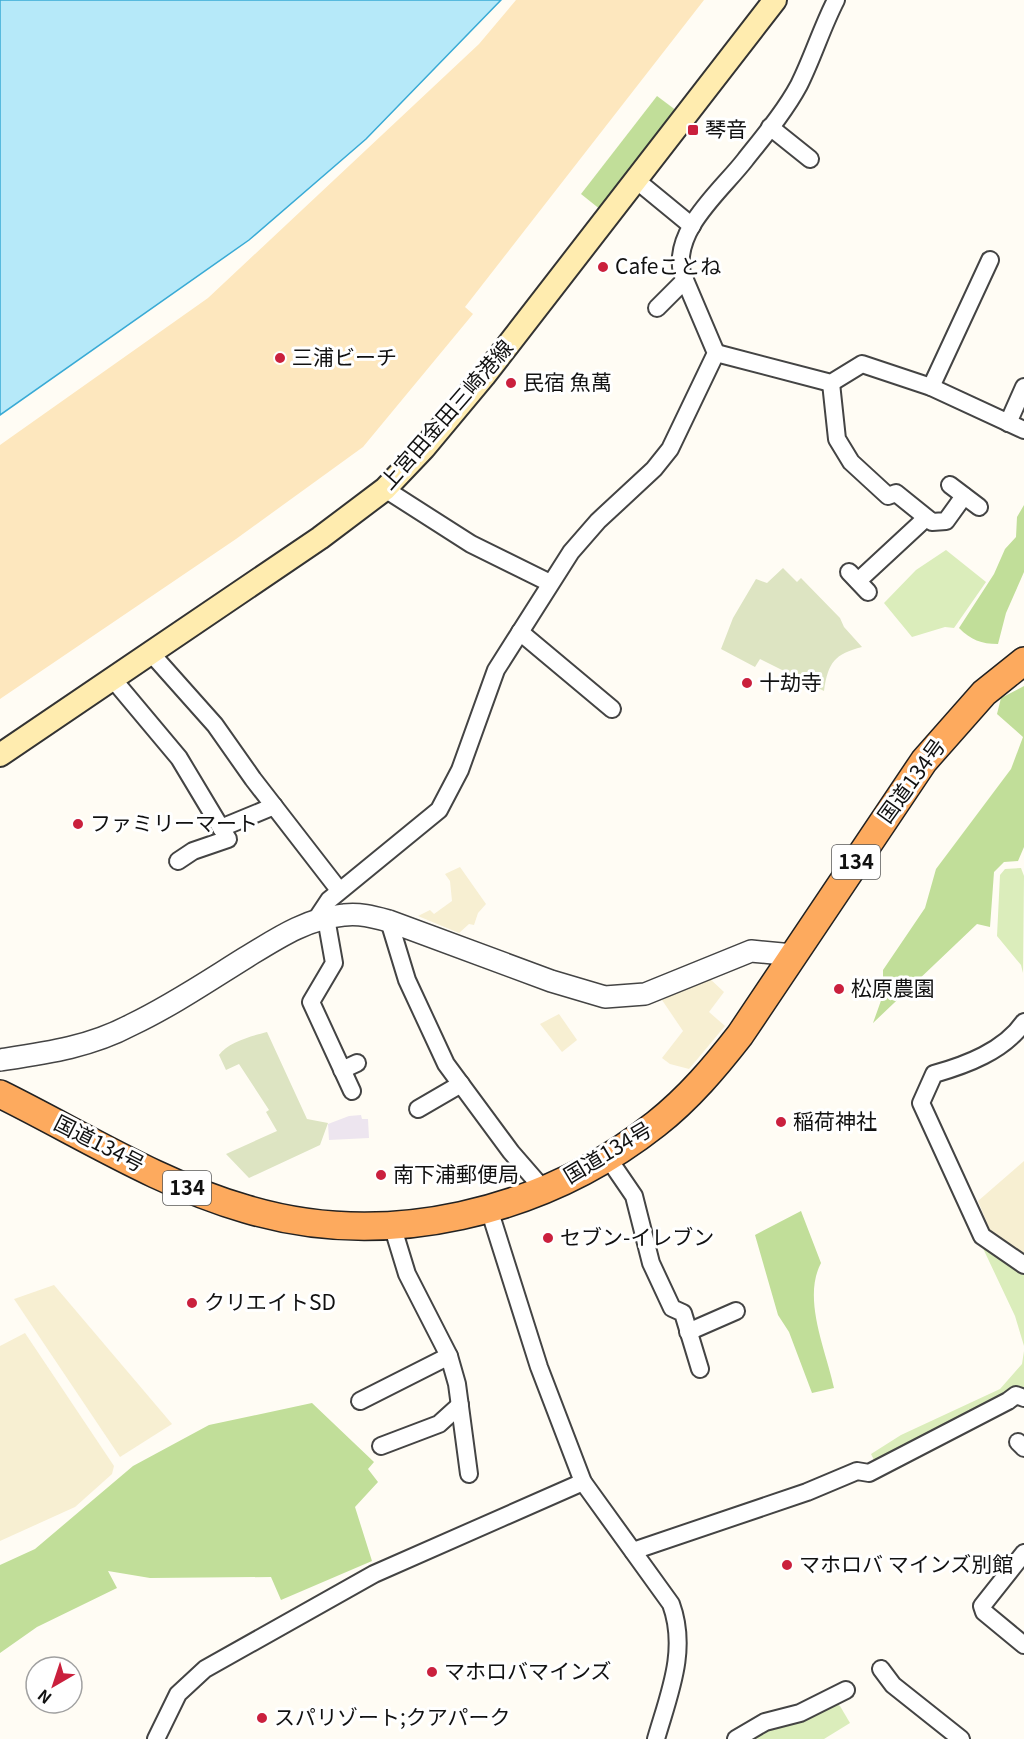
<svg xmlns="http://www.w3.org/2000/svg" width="1024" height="1739" font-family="Georgia,'Noto Sans JP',serif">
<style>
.industrial{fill:#ede5ef}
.farmland{fill:#f7efd2}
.green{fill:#dbedbb}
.forest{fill:#c1de99}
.sand{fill:#fde7be}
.cemetery{fill:#dde4c2}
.water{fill:#b6e9f9;stroke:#39aad5;stroke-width:1.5}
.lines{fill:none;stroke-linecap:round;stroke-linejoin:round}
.minor-casing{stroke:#444;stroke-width:20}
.tertiary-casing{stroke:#444;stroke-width:24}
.secondary-casing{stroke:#333;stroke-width:26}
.trunk-casing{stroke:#222;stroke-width:30}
.minor{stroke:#fff;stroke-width:16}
.tertiary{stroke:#fff;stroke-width:21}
.secondary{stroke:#ffecaf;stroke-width:22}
.trunk{stroke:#fdaa5e;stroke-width:27}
.poi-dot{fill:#ca203d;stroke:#fff;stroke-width:2}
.labels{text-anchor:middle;stroke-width:6;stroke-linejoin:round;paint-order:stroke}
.shield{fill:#fff;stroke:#585858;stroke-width:1.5}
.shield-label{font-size:20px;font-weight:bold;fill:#111}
.poi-label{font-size:21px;fill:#111;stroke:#fff;text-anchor:start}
.street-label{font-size:21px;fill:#111;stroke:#fff}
</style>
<rect width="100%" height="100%" fill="#fffcf4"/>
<path class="industrial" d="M361 1115 362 1119H368L369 1138 329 1140 328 1124 349 1116Z"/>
<g class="farmland">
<path d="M460 867 486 904 478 913 474 925 469 924 459 933 418 916 430 910 434 914 452 901 450 881 445 874Z"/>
<path d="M709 978 724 992 709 1012 725 1026 689 1069 670 1064 662 1058 683 1031 662 1000Z"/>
<path d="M559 1014 577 1040 562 1052 540 1024Z"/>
<path d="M1024 1161V1253L991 1233 978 1201Z"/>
<path d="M54 1285 172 1424 120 1457 14 1299Z"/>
<path d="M25 1333 114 1466 112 1474 75 1507 0 1541V1346Z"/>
</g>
<g class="green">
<path d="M946 550 986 582 954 628 945 627 912 637 884 603 916 570Z"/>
<path d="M1021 868 1024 876 1023 973 1021 965 997 936 1000 875 1005 869Z"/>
<path d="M980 1242 1024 1270V1346L1015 1316Z"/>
<path d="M1024 1351V1393L877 1466 871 1454 901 1435 1000 1389 1022 1364Z"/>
<path d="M834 1702 840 1706 850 1723 824 1739H752L753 1735Z"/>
</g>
<g class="forest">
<path d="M657 96 677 111 601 210 581 194Z"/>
<path d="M1024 505V572L1006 613 998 644C981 644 971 640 959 628L994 574 1005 549 1016 537 1017 517Z"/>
<path d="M1024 686V847L1018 861 1004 862 994 872 990 927 977 924 873 1023 883 995V970L925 908 936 869 1011 769 1023 737 997 714 1001 698Z"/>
<path d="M801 1211 821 1263C802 1299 826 1350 834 1388L812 1393 789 1332 778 1315 755 1235Z"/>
<path d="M312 1403 374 1462 368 1469 378 1482 355 1507 372 1561 281 1600 271 1577 150 1578 108 1571 117 1588 37 1627 0 1653V1565L35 1549 133 1466 209 1425Z"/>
</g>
<path class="sand" d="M516 0H704L465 307 473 314 363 447 236 539 0 699V445L208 298 479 44Z"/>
<g class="cemetery">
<path d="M783 568 797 582 801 578 840 618 844 627 862 647C835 654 828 662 824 691L760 659 755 667 721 649 733 618 756 579 767 583Z"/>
<path d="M267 1032 307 1119 328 1123 320 1145 249 1178 226 1154 277 1131 266 1112 269 1110 239 1064 226 1070 219 1055C228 1042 252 1036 267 1032Z"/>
</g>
<path class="water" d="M0 0H501L366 139 249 240 0 415Z"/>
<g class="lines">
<g class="minor-casing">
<g id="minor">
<path d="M770 127 810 159"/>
<path d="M636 180 692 226"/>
<path d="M657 308 685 280"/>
<path d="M716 353 831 383 862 364 931 387 1024 430"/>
<path d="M831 383 837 439 851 462 888 496 896 493 932 522 946 521 964 496"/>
<path d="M931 387 990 260"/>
<path d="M1008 423 1024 387"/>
<path d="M950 485 979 507"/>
<path d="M385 489 471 544 550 583 548 586"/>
<path d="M849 572 868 592"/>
<path d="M858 581 926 518"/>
<path d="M520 632 612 709"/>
<path d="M150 652 215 725 253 779 339 890"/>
<path d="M112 678 179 758 221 828 274 806"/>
<path d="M178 861 193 851 228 839 221 828"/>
<path d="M326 918 334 963 311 1002 352 1091"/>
<path d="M315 921 329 900 439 810 460 770 496 670 571 552 598 521 654 469 670 449 716 353 682 273C672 230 721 191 745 160 764 136 785 111 799 85 813 57 822 27 836 0"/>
<path d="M389 921 407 980 446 1064 511 1152 544 1190"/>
<path d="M1024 1022C1004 1051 966 1065 934 1074L921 1103 982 1236 1024 1265"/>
<path d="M342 1070 357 1063"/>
<path d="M418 1109 461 1084"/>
<path d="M608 1158 634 1196 651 1263 672 1308 683 1313 700 1369"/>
<path d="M489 1209 539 1367 583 1482 671 1604C688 1650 669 1694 656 1739"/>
<path d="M392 1225 407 1274 449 1356 457 1384 469 1474"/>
<path d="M688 1332 736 1311"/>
<path d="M360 1401 449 1356"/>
<path d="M1018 1442 1024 1448"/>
<path d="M381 1446 439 1424 460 1405"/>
<path d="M633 1551 807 1492 857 1471 869 1473 1008 1401 1016 1395 1024 1398"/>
<path d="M1024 1553 982 1606 984 1612 1024 1645"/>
<path d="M881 1669 893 1685 961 1739"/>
<path d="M156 1739 178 1694 205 1669 374 1574 583 1482"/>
<path d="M736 1739 765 1722 800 1713 846 1690"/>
</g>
</g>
<g class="tertiary-casing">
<path id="tertiary" d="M0 1060C46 1053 90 1047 131 1025 171 1006 208 981 245 958 276 939 307 918 344 915 360 913 374 917 389 921L551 981 605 997 645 994 751 951 793 955"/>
</g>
<g class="secondary-casing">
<path id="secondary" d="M0 755 320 538 385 489 424 448 484 376 775 0"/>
</g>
<g class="trunk-casing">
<path id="trunk" d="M0 1094C81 1134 159 1184 246 1209 386 1251 543 1213 656 1124 689 1098 715 1067 740 1035L924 761 984 693 1024 661"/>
</g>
<use href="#minor" class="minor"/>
<use href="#tertiary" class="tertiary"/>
<use href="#secondary" class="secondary"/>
<use href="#trunk" class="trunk"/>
</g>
<g class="poi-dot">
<rect x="687" y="124" width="12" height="12" rx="3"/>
<circle cx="603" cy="267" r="6"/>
<circle cx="280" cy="358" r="6"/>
<circle cx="511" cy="383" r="6"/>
<circle cx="747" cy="683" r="6"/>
<circle cx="78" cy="824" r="6"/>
<circle cx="839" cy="989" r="6"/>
<circle cx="781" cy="1122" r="6"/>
<circle cx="381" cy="1175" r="6"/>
<circle cx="548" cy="1238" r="6"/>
<circle cx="192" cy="1303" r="6"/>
<circle cx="787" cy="1565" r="6"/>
<circle cx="432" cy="1672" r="6"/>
<circle cx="262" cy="1718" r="6"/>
</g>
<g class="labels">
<g class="shield">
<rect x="832" y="845" width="48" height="34" rx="4.5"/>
<rect x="163" y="1171" width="48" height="34" rx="4.5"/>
</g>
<g class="shield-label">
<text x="856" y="869">134</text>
<text x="187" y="1195">134</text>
</g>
<g class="poi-label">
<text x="705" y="137">琴音</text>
<text x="615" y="274">Cafeことね</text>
<text x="292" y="365">三浦ビーチ</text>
<text x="523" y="390">民宿 魚萬</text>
<text x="759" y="690">十劫寺</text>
<text x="90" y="831">ファミリーマート</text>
<text x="851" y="996">松原農園</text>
<text x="793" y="1129">稲荷神社</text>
<text x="393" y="1182">南下浦郵便局</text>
<text x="560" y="1245">セブン-イレブン</text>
<text x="204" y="1310">クリエイトSD</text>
<text x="799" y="1572">マホロバ マインズ別館</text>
<text x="444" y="1679">マホロバマインズ</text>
<text x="274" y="1725">スパリゾート;クアパーク</text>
</g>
<g class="street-label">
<text transform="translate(447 415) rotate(-49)" y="7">上宮田金田三崎港線</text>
<text transform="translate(912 781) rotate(-54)" y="7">国道134号</text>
<text transform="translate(99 1144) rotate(27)" y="7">国道134号</text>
<text transform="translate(608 1153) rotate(-31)" y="7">国道134号</text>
</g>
</g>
<g transform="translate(54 1685) rotate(219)"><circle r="28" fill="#ffffff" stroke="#a0a0a0" stroke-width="1.5"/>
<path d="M0-4.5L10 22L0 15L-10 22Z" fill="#ca203d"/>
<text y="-9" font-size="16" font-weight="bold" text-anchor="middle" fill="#111111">N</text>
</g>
</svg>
